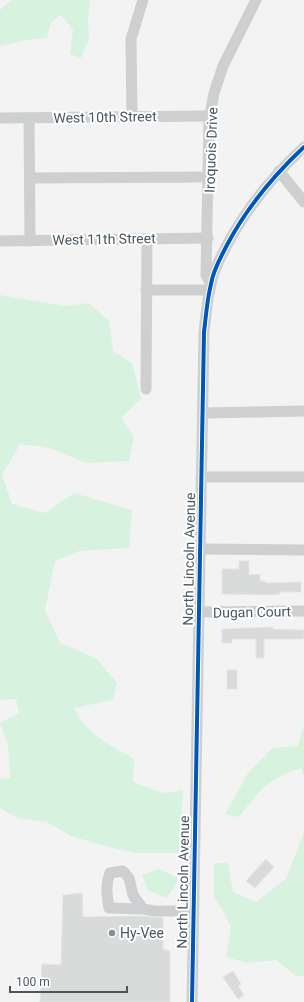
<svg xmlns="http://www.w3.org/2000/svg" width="304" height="1002" font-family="Roboto,sans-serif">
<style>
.green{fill:#d8f2e0}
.building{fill:#d9dbdb;stroke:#e4e5e6}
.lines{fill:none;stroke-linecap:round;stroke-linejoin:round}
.minor{stroke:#cdcfd1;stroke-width:11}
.cycleway-casing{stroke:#fff;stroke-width:6}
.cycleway{stroke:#0057b8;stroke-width:4}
.poi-dot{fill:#848e93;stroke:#fff;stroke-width:1.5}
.labels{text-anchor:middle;stroke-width:4;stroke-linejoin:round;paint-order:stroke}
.street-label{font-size:14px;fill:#495760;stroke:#fff}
.poi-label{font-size:14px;fill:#495760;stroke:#fff;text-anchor:start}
</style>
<rect width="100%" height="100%" fill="#f3f3f3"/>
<g class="green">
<path d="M12 0H90L88 18 89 39 81 58 70 54 73 30 61 15 51 22 47 38 27 40 0 46V10Z"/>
<path d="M0 295 65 306 89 303 109 321 113 351 132 363 141 399 121 418 134 438 129 461 86 463 49 448 20 444 2 475 12 504 45 513 74 493 132 510 129 548 79 551 55 561 45 610 60 643 96 658 117 683 113 700 74 708C86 734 110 745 134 759L133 782 164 793 183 790 179 853H137L105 846 71 836 47 822 18 818 0 808V779L10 778 8 744 0 723 19 713 16 699 0 700Z"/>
<path d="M304 724V776L301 768C270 777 258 792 239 817L225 814 248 773 272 748 298 746Z"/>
<path d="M304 832V975L297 977 276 960 248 963 226 957 231 927 223 911 214 898V864L228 862 233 892 256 902 286 879Z"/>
<path d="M159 869 178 878 176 885 166 898 148 890 142 875Z"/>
</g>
<g class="building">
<path d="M239 561H249V575L260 574V581H265V583L301 582V592H280V594L266 595 222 594V569H239Z"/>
<path d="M273 627V629L304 630V639H264V658H256V639H232V643H222V629Z"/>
<rect x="227" y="670" width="10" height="19"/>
<path d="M266 859 274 867 255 888 246 881Z"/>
<path d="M82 893 83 917 137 916 163 918V949L170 951V1002H40L42 964 61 965 63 895Z"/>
<path d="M233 971 241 984 238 986 244 995 238 999 223 977Z"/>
</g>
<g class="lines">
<g class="minor">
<path d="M132 117 131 39 143 0"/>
<path d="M0 118 210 116"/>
<path d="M29 118 30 241"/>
<path d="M279 171 304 202"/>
<path d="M30 178 209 177"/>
<path d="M0 241 208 238"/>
<path d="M211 284 206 275 209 121 214 93 223 66 256 0"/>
<path d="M146 290H210"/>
<path d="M146 389 147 239"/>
<path d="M202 413 304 411"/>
<path d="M201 477H304"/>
<path d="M201 549 304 550"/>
<path d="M200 612 304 611"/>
<path d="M143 909 109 908C107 895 105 886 110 873L123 871 129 878 133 895 143 909 154 911H193"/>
<path d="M192 1002 204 332C206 316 207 300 211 284 213 270 221 257 227 245 247 207 273 176 304 147"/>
</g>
<g class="cycleway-casing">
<path id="cycleway" d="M192 1002 204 332C206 316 207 300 211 284 213 270 221 257 227 245 247 207 273 176 304 147"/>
</g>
<use href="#cycleway" class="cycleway"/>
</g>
<circle class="poi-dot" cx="112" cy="933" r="4"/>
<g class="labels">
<g class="street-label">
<text transform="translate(105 117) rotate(-1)" y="5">West 10th Street</text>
<text transform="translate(211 150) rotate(-88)" y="5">Iroquois Drive</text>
<text transform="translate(104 239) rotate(-1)" y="5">West 11th Street</text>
<text transform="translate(189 559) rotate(-89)" y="5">North Lincoln Avenue</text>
<text transform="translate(252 612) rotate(-1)" y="5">Dugan Court</text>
<text transform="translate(183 882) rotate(-89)" y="5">North Lincoln Avenue</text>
</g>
<g class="poi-label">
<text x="120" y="938">Hy-Vee</text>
</g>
</g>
<path d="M10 986v6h117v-6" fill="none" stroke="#495760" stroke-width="2"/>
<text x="16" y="986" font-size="12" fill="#495760" stroke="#ffffff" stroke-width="3" paint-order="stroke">100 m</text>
</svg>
